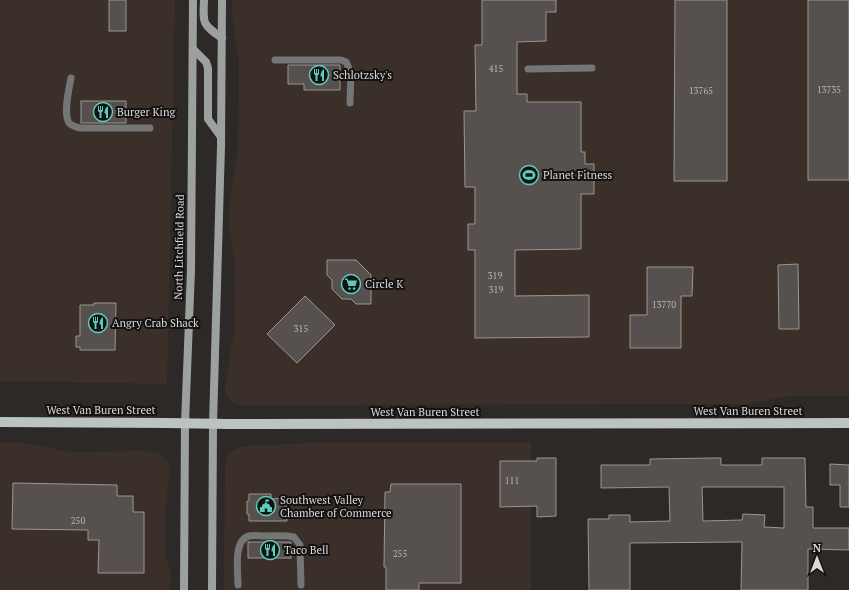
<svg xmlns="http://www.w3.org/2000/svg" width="849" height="590" font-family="'PT Serif',serif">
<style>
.built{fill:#3a3029}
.building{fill:#56514e;stroke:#9c9692;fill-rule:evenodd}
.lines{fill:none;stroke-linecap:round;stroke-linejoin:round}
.service{stroke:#737675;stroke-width:7}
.secondary{stroke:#9ca1a0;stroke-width:8}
.primary{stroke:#bcc3c1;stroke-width:10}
.labels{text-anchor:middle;stroke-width:4;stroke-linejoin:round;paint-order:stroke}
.number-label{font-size:9px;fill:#bab7b5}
.poi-label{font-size:11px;fill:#dcd9d7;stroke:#141211;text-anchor:start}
.street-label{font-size:11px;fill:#dcd9d7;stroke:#141211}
</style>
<rect width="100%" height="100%" fill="#2d2926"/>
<g class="built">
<path d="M0 0H175L167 384 0 381Z"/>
<path d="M232 0H849V396H789L747 404 239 405 232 403 225 394V388L234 331 235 267 229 224 230 201 238 148 239 64 232 14Z"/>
<path d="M0 442H16L72 452 148 451 158 453 165 458 170 465 165 517V553L171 575 169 590H0Z"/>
<path d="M331 442H531V590H224L225 466 228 454 238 448 248 446Z"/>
</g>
<g class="building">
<rect x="109" y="0" width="17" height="31"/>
<path d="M482 0H556V12H546V41L517 42V94H527V102H581V152H585V164H594V194H581V249L515 250V296L589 295V337L475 338V250H468V224H475V187H465L464 111H476L475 45H482Z"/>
<path d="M675 0H727V181H674Z"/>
<rect x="808" y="0" width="41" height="180"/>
<path d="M288 65H340V90H304V84H288Z"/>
<rect x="81" y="101" width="45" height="22"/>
<path d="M327 260H356L371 275V304H356L351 299H342L332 289V280L327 275Z"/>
<path d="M798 264 799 329H779L778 265Z"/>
<path d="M647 267H693L692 296H681V348H630V315H647Z"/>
<path d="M305 296 335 325 297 363 267 334Z"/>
<path d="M94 303H116L115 350H80V347H76V336H80V305H94Z"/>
<path d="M537 458H556V516L537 517V506L500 507V461H537Z"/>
<path d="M712 458H721V465H762V458H805L806 507H813V528H849V550L808 549V590H741L742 542 630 543V590H589L588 519H609V515H630V522L670 521 669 487 601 488V465H650V459ZM702 487H784V528L764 527 765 515 743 514 742 520 703 521Z"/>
<path d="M830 464 849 465V507H840V485H830Z"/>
<path d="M13 483 117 485V496H133V512H144V573H98L99 540H88V530L12 529Z"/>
<path d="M391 484H461V583H419V590H386V567H384L385 492H390Z"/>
<path d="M249 494H271V499L286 498 287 521H249V514H247V501H249Z"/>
<rect x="248" y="542" width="43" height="16"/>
</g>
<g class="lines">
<g class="service">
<path d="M275 60H341L346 62C353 73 350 90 350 103"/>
<path d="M528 69 592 68"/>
<path d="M71 78C69 89 63 113 69 123 72 126 76 127 80 128H150"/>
<path d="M238 585C238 571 233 540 249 536 254 535 260 536 265 536 275 536 285 535 294 537L300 545 301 585"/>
</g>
<g class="secondary">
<path d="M204 0C203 24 202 24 222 38"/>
<path d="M193 49 206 62 208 68V119L221 137"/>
<path d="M184 590 185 423 191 270 193 0"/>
<path d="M212 590 213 424 221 146 222 0"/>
</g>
<path class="primary" d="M0 422 167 423 228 424 849 423"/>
</g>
<defs>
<g id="restaurant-ring" transform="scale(1)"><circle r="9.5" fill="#141211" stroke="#59cebe" stroke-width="1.5"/><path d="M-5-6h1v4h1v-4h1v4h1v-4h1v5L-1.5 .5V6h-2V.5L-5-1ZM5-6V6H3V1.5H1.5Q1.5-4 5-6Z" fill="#59cebe"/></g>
<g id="stadium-ring" transform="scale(1)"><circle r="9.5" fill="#141211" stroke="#59cebe" stroke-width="1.5"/><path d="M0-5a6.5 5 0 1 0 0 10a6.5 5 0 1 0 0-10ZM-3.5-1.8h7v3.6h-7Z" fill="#59cebe"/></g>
<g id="supermarket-ring" transform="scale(1)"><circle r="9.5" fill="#141211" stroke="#59cebe" stroke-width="1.5"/><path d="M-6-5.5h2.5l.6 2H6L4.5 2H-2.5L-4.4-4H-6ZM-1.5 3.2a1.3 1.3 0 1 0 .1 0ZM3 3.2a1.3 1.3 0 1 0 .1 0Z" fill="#59cebe"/></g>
<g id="civic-ring" transform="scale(1)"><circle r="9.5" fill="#141211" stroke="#59cebe" stroke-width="1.5"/><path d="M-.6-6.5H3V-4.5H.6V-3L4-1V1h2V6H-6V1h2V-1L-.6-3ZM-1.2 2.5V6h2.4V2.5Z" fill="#59cebe"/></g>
</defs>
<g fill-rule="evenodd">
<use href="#restaurant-ring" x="319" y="75"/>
<use href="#restaurant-ring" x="103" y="112"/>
<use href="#stadium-ring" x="529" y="175"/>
<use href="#supermarket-ring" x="351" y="284"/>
<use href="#restaurant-ring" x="98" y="323"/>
<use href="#civic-ring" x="266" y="506"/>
<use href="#restaurant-ring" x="270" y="550"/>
</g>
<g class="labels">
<g class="number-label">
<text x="496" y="72">415</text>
<text x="829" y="93">13735</text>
<text x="701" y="94">13765</text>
<text x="495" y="279">319</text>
<text x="496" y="293">319</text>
<text x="664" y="308">13770</text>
<text x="301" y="332">315</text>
<text x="512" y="484">111</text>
<text x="78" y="524">250</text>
<text x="400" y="557">255</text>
</g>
<g class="poi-label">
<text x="333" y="79">Schlotzsky's</text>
<text x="117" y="116">Burger King</text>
<text x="543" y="179">Planet Fitness</text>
<text x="365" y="288">Circle K</text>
<text x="112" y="327">Angry Crab Shack</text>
<text x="280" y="504">Southwest Valley<tspan x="280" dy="13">Chamber of Commerce</tspan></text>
<text x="284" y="554">Taco Bell</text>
</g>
<g class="street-label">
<text transform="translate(179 247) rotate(-89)" y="4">North Litchfield Road</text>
<text x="101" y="414">West Van Buren Street</text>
<text x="748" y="415">West Van Buren Street</text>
<text x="425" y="416">West Van Buren Street</text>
</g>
</g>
<g transform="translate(817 558)" stroke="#141211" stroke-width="3" paint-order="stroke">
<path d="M0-3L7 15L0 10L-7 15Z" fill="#dcd9d7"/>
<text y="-6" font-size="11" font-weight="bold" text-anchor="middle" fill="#dcd9d7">N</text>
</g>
</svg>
